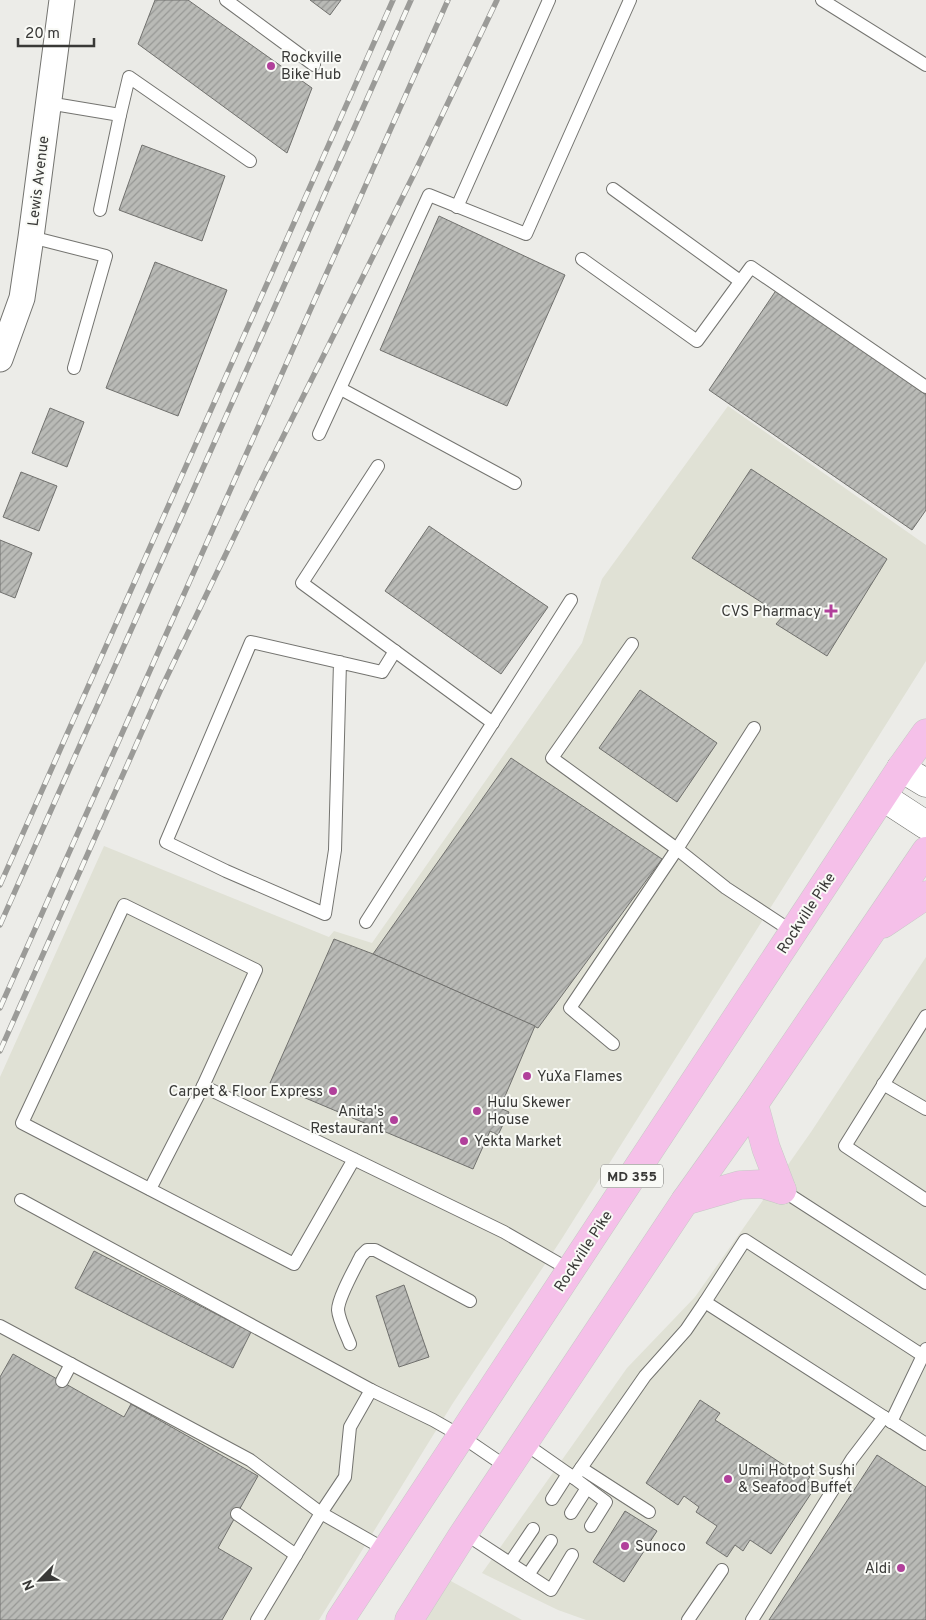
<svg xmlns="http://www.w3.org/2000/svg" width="926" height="1620" font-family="Overpass,sans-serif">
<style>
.built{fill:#e0e1d5}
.building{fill:url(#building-hatch);stroke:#71716e}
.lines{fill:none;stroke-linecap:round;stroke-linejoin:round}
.service-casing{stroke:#747470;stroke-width:14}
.minor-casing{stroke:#747470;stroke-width:27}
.tertiary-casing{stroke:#747470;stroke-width:29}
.primary-casing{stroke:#c8c8c7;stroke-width:29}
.service{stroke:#fff;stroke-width:12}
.minor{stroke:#fff;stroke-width:25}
.tertiary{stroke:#fff;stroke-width:28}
.primary{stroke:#f5c0e9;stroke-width:28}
.rail-casing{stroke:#9b9b98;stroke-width:5.5}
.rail{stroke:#f9faf6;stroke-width:4;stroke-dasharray:11;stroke-linecap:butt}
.poi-dot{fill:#b1409b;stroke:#f9faf6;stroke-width:2}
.labels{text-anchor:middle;stroke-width:4;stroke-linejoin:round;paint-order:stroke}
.shield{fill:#f9faf6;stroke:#737370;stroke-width:1}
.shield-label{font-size:14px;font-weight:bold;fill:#393937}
.poi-label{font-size:15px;fill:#393937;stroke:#f9faf6;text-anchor:start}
.street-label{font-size:15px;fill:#393937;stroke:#f9faf6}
</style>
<defs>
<pattern id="building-hatch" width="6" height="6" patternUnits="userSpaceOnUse" patternTransform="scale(1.25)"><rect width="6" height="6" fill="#b9bab6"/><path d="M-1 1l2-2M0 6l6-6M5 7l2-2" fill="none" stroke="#979895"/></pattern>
</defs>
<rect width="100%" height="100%" fill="#ecece8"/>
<g class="built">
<path d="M728 406 926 545V661L561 1240 453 1403 319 1620H0V1077L104 846 329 937 334 931 372 943 582 643 602 579Z"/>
<path d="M926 957V1620H586L558 1610 482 1573 627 1368 695 1297 811 1132Z"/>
<path d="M449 1580 522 1620H424Z"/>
</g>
<g class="building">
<path d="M155 0H188L312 88 287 153 138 44Z"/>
<path d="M310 0H341L330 15Z"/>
<path d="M142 145 225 176 202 241 119 210Z"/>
<path d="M439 216 565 275 507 406 380 350Z"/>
<path d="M155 262 227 290 178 416 106 388Z"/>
<path d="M777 289 926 395V510L912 530 709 390Z"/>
<path d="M50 408 84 422 67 467 32 453Z"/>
<path d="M751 469 887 559 827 656 776 624 783 616 692 558Z"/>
<path d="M21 472 57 486 39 531 3 517Z"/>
<path d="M429 526 548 607 501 674 385 591Z"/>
<path d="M0 540 32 553 15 598 0 592Z"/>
<path d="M640 690 717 743 677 802 599 748Z"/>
<path d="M511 758 662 859 538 1028 373 954Z"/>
<path d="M334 939 373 954 535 1026 500 1108 509 1112 498 1135 490 1131 473 1169 270 1083Z"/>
<path d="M94 1251 251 1332 233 1368 75 1288Z"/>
<path d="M404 1285 429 1357 399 1367 376 1296Z"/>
<path d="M13 1354 124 1417 131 1404 258 1476 218 1548 252 1568 222 1620H0V1377Z"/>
<path d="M700 1400 720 1413 715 1420 793 1471 795 1468 810 1477 807 1481 816 1486 771 1554 750 1540 743 1551 735 1545 727 1557 706 1543 717 1526 696 1512 699 1507 684 1496 678 1505 646 1483Z"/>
<path d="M877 1455 926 1487V1620H769Z"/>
<path d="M625 1511 657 1531 624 1582 593 1562Z"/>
</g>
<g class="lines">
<g class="service-casing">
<g id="service">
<path d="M226 0 314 65"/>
<path d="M822 0 926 65"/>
<path d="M48 103 120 115 100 210"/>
<path d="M120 115 129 77 250 161"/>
<path d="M613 189 740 281"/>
<path d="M457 207 549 0"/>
<path d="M31 237 106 256 74 368"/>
<path d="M582 259 697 341 751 267 926 387"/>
<path d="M341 389 515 483"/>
<path d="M319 434 429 195 526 234 630 0"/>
<path d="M378 466 302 583 493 723"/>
<path d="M632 644 552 758 677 849 726 888 793 932"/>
<path d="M340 662 335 850 325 914 226 871 166 842 251 642 382 672 395 651"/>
<path d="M366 922 571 600"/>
<path d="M926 1016 845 1146 926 1200"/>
<path d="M613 1044 570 1008 677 849 754 728"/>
<path d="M883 1084 926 1109"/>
<path d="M354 1159 294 1264 22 1123 124 905 256 970 203 1086 504 1232 570 1270"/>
<path d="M150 1189 203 1086"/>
<path d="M782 1190 926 1283"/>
<path d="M21 1200 371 1390"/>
<path d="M0 1326 250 1460 321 1513 386 1550"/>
<path d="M350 1344C346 1333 339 1321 338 1310 338 1298 355 1268 361 1256L367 1250H375L470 1301"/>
<path d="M922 1355 745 1240 705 1302 926 1444"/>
<path d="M62 1381 71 1364"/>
<path d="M891 1422 926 1349"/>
<path d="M524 1443 574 1478 581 1468"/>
<path d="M574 1478 606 1502 591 1526"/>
<path d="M552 1499 568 1474"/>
<path d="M649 1512 581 1468 645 1376 686 1330 705 1302"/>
<path d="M571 1513 587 1488"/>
<path d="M237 1514 296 1555"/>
<path d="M464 1533 551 1590 572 1555"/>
<path d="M510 1563 533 1529"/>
<path d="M528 1575 551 1541"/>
<path d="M257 1620 321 1513 345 1477 350 1427 371 1390 433 1420 461 1436 508 1468"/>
<path d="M688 1620 722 1570"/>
<path d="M752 1620 852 1459 884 1417"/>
</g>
</g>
<g class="minor-casing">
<path id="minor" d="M0 359 22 298 31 237 62 0"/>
</g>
<g class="tertiary-casing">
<g id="tertiary">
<path d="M901 768 926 783"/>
<path d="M883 797 926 825"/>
</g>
</g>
<g class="primary-casing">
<g id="primary">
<path d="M883 924 926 895"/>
<path d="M754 1104 766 1148 782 1190"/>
<path d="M685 1201 740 1185 762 1184 782 1190"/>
<path d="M340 1620 901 768 926 733"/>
<path d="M409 1620 462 1536 685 1201 754 1104 926 851"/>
</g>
</g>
<use href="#service" class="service"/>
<use href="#minor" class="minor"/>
<use href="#tertiary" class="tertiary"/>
<use href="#primary" class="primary"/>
<g class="rail-casing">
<g id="rail">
<path d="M0 885 393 0"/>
<path d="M0 925 411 0"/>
<path d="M0 1008 448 0"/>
<path d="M0 1051 161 689 260 483 415 172 497 0"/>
</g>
</g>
<use href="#rail" class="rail"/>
</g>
<g class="poi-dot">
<circle cx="271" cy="66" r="5"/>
<path d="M828.5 603.5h5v5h5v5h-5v5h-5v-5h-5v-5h5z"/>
<circle cx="527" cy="1076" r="5"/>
<circle cx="333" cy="1091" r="5"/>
<circle cx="477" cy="1111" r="5"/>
<circle cx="394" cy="1120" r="5"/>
<circle cx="464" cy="1141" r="5"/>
<circle cx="728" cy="1479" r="5"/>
<circle cx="625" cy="1546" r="5"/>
<circle cx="901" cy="1568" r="5"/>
</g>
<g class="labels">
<rect class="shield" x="601" y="1164.5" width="62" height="23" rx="4"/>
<g class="shield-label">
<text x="632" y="1181">MD 355</text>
</g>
<g class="poi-label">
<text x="281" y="62">Rockville<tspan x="281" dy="17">Bike Hub</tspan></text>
<text x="821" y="616" text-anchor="end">CVS Pharmacy</text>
<text x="537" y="1081">YuXa Flames</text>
<text x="323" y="1096" text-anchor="end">Carpet &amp; Floor Express</text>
<text x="487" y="1107">Hulu Skewer<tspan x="487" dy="17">House</tspan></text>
<text x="384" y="1116" text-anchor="end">Anita's<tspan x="384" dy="17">Restaurant</tspan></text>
<text x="474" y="1146">Yekta Market</text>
<text x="738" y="1475">Umi Hotpot Sushi<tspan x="738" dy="17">&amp; Seafood Buffet</tspan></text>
<text x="635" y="1551">Sunoco</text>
<text x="891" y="1573" text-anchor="end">Aldi</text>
</g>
<g class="street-label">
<text transform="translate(38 181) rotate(-83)" y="5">Lewis Avenue</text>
<text transform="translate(806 913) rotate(-57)" y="5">Rockville Pike</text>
<text transform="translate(583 1251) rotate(-57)" y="5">Rockville Pike</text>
</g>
</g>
<g transform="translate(40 1580) rotate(246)" stroke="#f9faf6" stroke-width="4" paint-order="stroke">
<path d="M0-4L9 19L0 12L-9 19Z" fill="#393937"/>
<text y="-8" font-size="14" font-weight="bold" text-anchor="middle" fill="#393937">N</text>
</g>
<path d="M18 38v8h76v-8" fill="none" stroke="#393937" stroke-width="2.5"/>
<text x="25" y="38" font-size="15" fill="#393937" stroke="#f9faf6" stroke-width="4" paint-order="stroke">20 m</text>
</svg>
